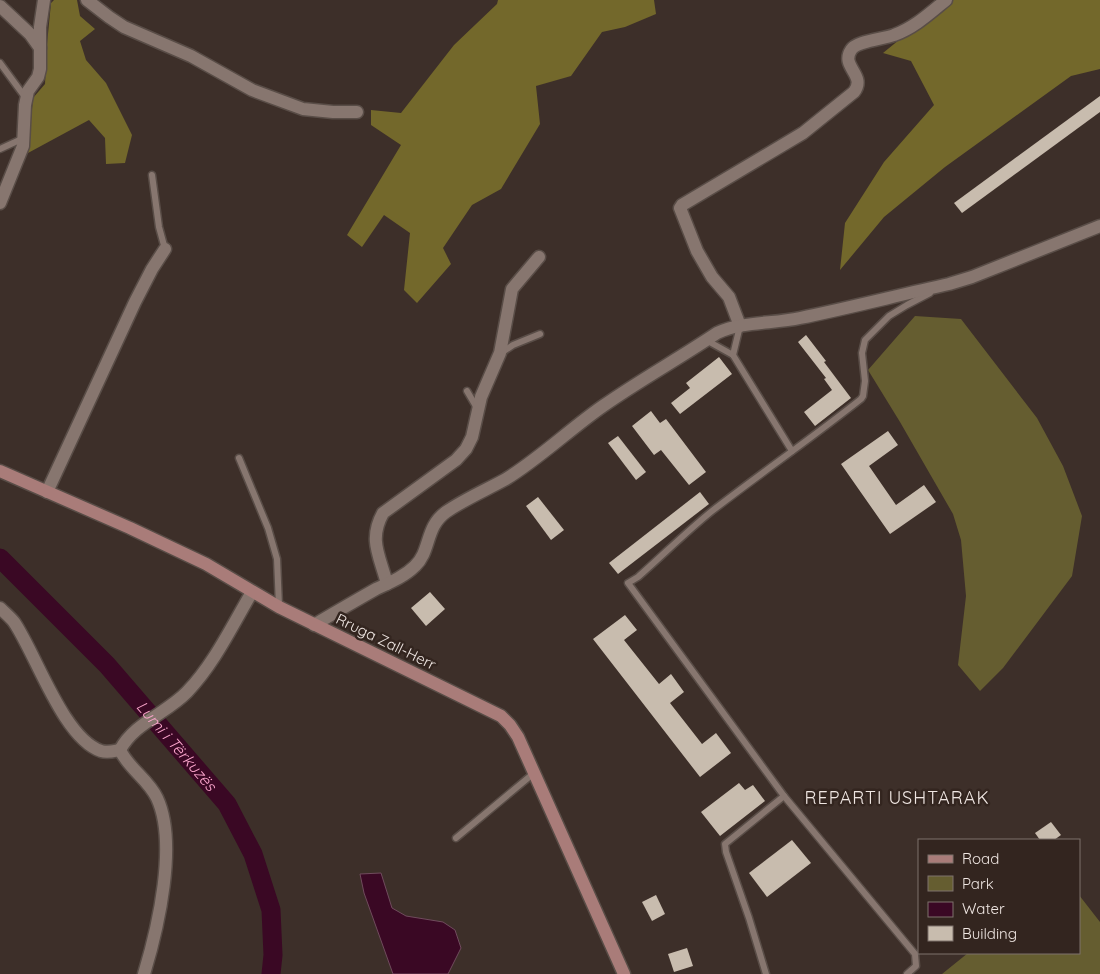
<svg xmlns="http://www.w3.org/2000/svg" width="1100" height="974" font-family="Quicksand,sans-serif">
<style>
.green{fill:#655d30}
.forest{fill:#73682b}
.water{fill:#3a0824;stroke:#704b5d}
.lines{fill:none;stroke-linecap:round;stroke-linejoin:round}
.river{stroke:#3a0824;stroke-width:19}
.building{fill:#c8bcae}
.service-casing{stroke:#594d47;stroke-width:9}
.minor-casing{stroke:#594d47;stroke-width:15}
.secondary-casing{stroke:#594d47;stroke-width:15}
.service{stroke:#87766f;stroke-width:6}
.minor{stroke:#87766f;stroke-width:12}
.secondary{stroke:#a97c79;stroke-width:12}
.labels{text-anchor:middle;stroke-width:5;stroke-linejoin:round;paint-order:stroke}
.street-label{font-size:15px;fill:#efe6e2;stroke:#33251f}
.water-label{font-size:16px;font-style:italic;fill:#fba5cc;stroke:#33251f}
.quarter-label{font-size:18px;letter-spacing:1px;fill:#efe6e2;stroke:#33251f}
</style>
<rect width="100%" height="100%" fill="#3d2f29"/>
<g class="green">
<path d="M915 316 961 319 1037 418 1063 466 1082 516 1072 576 1003 668 980 691 958 665 966 596 961 540 953 514 900 422 868 370Z"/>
<path d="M1079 895 1100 922V974H942L968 953H1079Z"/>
</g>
<g class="forest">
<path d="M54 0H77L80 16 95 29 80 41 86 60 106 83 132 135 125 163 106 164 105 138 89 120 28 153 33 98 45 84 47 44 51 3Z"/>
<path d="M498 0H654L656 14 625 27 602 32 571 76 536 86 540 124 501 189 472 205 443 248 451 264 417 303 404 290 410 233 384 215 362 247 347 235 401 145 371 125V110L401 113 454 45 497 4Z"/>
<path d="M948 0H1100V69L1071 76 945 167 884 217 840 270 845 223 884 162 934 105 911 61 883 53Z"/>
</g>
<path class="water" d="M381 873 392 908 406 916 443 922 455 930 461 948 448 974H393L364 893 360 874Z"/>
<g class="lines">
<path class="river" id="s1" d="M0 558 107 665 227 804 253 854 271 910 273 955 271 974"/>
</g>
<g class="building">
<path d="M1100 96V112L962 213 954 203Z"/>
<path d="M806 335 826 361 824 362 851 398 815 426 804 412 832 390 824 379 826 378 798 342Z"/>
<path d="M719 357 732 374 680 414 671 403 690 388 686 383Z"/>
<path d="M651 411 660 423 666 419 706 472 689 485 661 450 654 455 632 426Z"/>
<path d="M888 431 898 445 869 466 896 505 924 485 936 502 890 534 841 464Z"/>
<path d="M618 436 646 472 636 480 608 443Z"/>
<path d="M700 492 709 504 618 574 609 563Z"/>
<path d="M538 497 564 530 551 540 526 506Z"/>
<path d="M430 592 445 609 426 626 411 608Z"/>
<path d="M625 615 637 630 624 640 659 684 671 674 684 692 670 703 702 744 716 733 731 753 700 777 593 639Z"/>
<path d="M739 783 745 790 753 785 765 801 720 836 701 812Z"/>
<path d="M1051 822 1061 835 1054 840H1040L1035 833Z"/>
<path d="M792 840 811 863 767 897 749 873Z"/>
<path d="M656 895 665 914 652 921 642 902Z"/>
<path d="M687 948 693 966 674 972 668 954Z"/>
</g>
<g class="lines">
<g class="service-casing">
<g id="service">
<path d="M0 63 25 97"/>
<path d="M0 149 24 138"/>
<path d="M152 175 159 227 165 249"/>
<path d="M706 340 733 355 792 451"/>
<path d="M501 353 513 345 540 334"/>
<path d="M733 355 740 326"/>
<path d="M467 391 477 408"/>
<path d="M239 458 268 528 277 559 279 606"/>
<path d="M784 796 915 954 916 966 907 974"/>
<path d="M456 838 534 773"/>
<path d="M766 974 749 918 726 852 725 844 784 796 628 583 638 577C663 555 686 532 712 511 761 473 812 438 861 399L863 396 865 381 862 353 865 340 889 316 907 305 930 293"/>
</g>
</g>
<g class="minor-casing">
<g id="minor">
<path d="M87 0 109 17 124 27 191 56 252 90 303 109 333 112H357"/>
<path d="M0 6 30 34 40 48"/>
<path d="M0 203 23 146 25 105 28 91 38 77 40 69V27L44 0"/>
<path d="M740 326 729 297 712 277 697 251 680 208 682 205 803 133 854 92C867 75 840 67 851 50 856 41 884 39 894 35 914 28 930 13 946 0"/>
<path d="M47 492 135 302 152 269 165 249"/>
<path d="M387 584C380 556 368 540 383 513L456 460 466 449 472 437 481 397 500 353 512 289 539 257"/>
<path d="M0 608C5 613 10 617 14 622 36 654 63 738 101 751 108 753 114 751 120 750"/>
<path d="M314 625C334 613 355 601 376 589 389 583 404 577 415 566 431 551 425 527 446 512 465 499 486 490 506 479 540 458 570 429 603 406 640 380 680 358 717 333 743 321 773 324 800 318 849 308 899 295 949 284L972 277 1100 226"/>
<path d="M144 974C158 928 178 843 157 798 148 779 129 769 120 750 134 723 167 713 187 692 214 664 232 626 252 592"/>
</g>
</g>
<g class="secondary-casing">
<path id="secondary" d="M0 471 130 528 206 564 279 607 501 716 510 725 518 737 624 974"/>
</g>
<use href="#service" class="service"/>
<use href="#minor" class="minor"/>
<use href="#secondary" class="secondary"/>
</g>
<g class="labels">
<g class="street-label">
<text transform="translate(386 642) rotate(26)" y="5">Rruga Zall-Herr</text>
</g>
<g class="water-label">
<text dy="6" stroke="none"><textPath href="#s1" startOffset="258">Lumi i Tërkuzës</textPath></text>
</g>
<g class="quarter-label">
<text x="897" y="804">REPARTI USHTARAK</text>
</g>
</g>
<rect x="918" y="839" width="162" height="115" fill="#33251f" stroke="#7e726d"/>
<rect x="928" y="855" width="25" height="8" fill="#a97c79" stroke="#7e726d"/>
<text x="962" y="864" font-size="15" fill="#efe6e2">Road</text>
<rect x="928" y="876" width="25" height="15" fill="#655d30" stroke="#7e726d"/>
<text x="962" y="889" font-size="15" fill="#efe6e2">Park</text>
<rect x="928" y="902" width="25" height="15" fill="#3a0824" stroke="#7e726d"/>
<text x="962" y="914" font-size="15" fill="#efe6e2">Water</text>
<rect x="928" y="926" width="25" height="15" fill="#c8bcae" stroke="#7e726d"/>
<text x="962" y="939" font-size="15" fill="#efe6e2">Building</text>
</svg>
